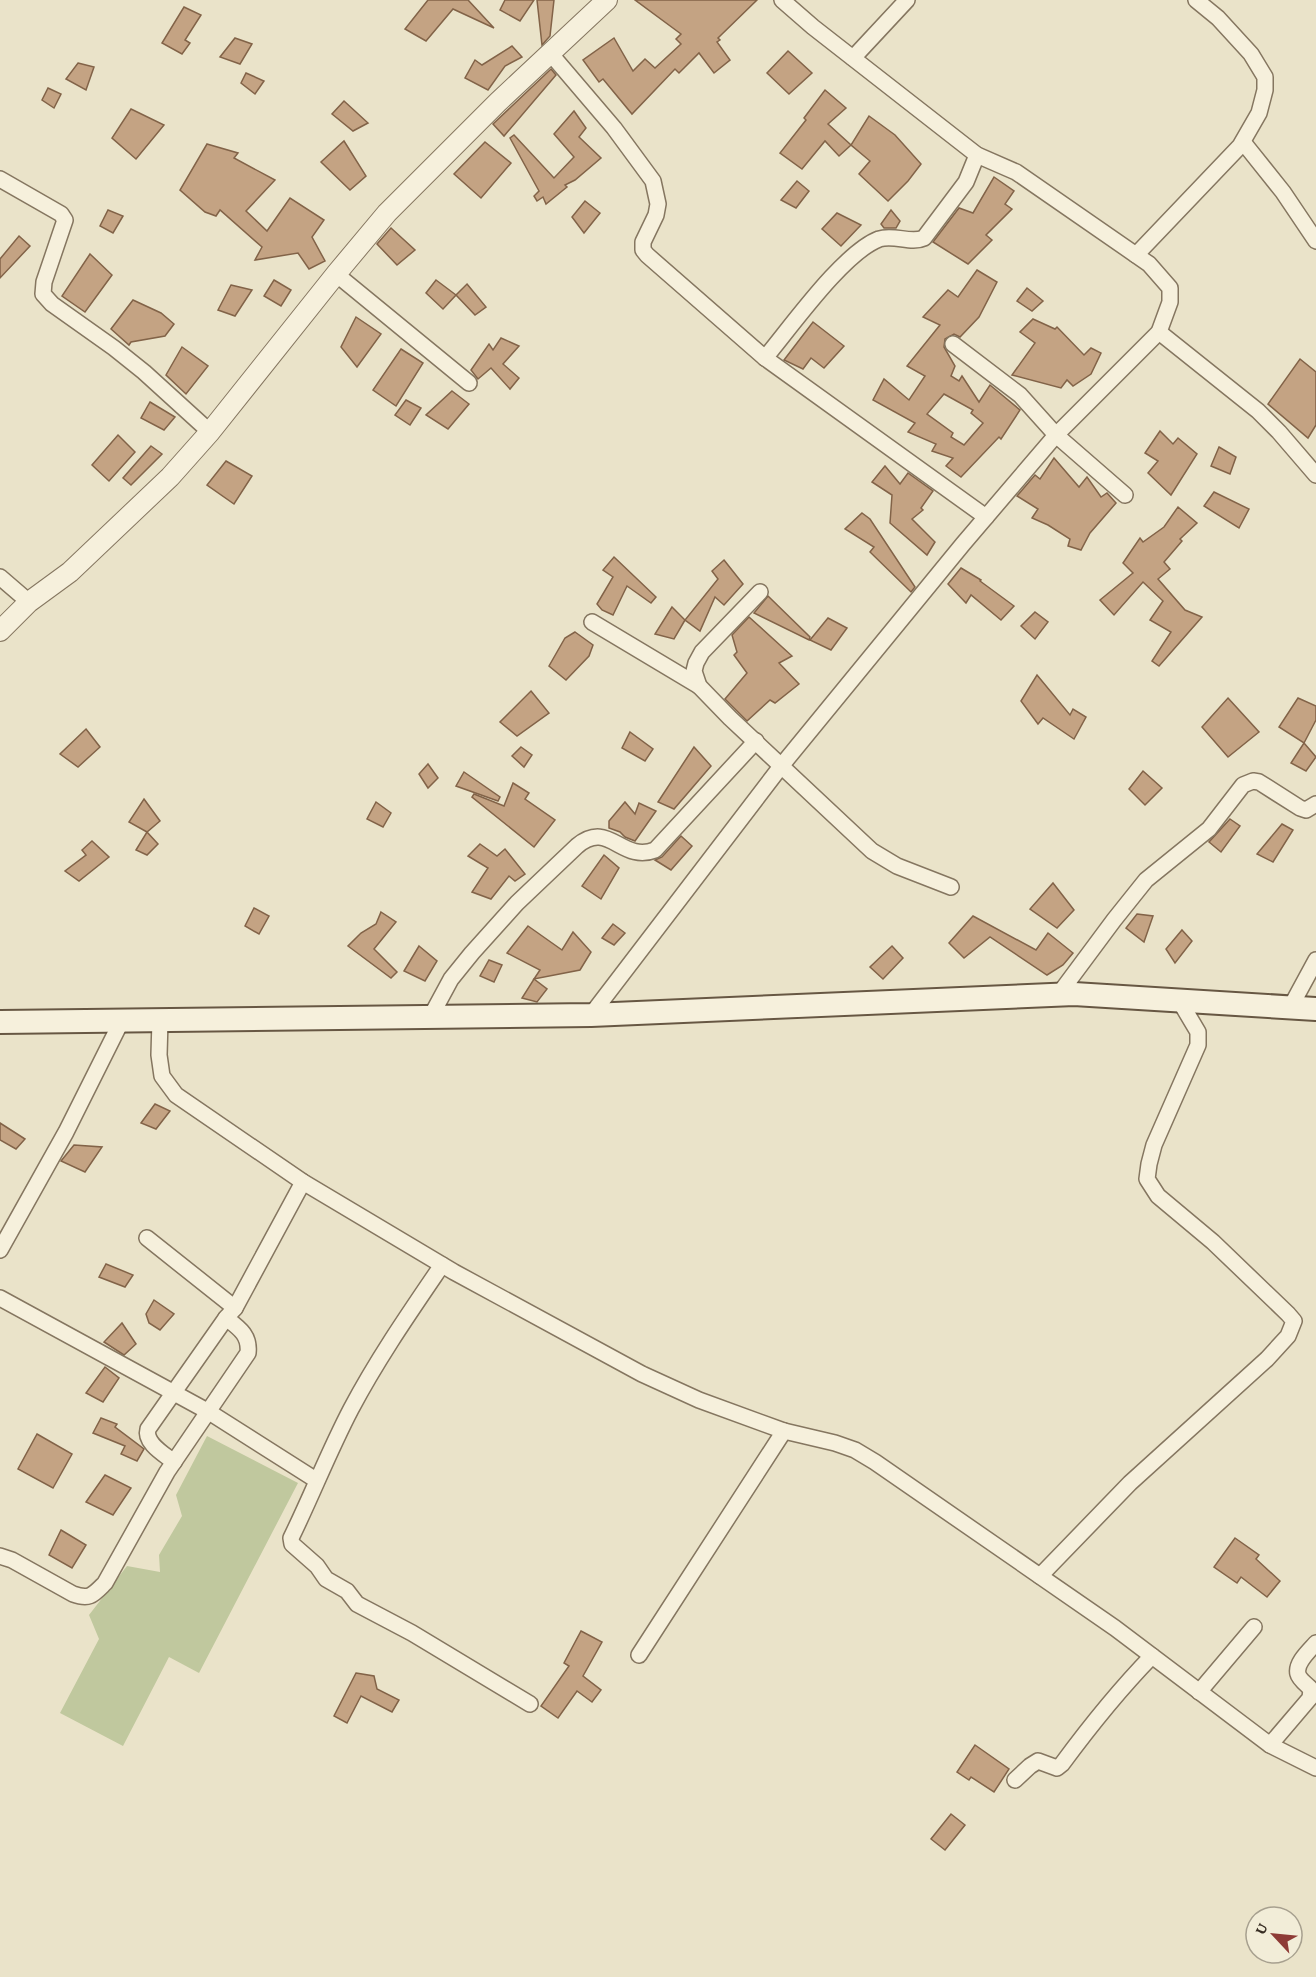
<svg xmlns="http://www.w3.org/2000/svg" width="1316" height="1977" font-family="'Crimson Pro',serif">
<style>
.green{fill:#c0c89e}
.building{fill:#c4a383;stroke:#826348;stroke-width:1.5;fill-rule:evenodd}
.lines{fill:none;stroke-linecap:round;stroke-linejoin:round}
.minor-casing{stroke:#857660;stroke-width:18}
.tertiary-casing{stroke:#857660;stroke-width:22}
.secondary-casing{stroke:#675743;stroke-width:26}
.minor{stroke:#f6f0dc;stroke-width:15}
.tertiary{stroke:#f6f0dc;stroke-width:20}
.secondary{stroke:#f6f0dc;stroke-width:22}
</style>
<rect width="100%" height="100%" fill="#eae3c9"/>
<path class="green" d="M207 1436 298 1483 199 1673 169 1657 123 1746 60 1713 99 1639 89 1615 127 1566 160 1572 159 1555 182 1516 176 1495Z"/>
<g class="building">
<path d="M428 0H468L494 28 453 9 426 41 405 29Z"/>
<path d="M505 0H534L520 21 500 10Z"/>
<path d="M537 0H554L550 36 542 45Z"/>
<path d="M635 0H757L718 38 720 40 717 42 730 60 714 73 699 53 679 73 675 69 632 114 603 79 599 82 583 60 614 38 633 71 645 59 655 68 681 44 676 39 681 34Z"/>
<path d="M184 7 201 15 185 40 190 43 182 54 162 43Z"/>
<path d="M235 38 252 44 240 64 220 57Z"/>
<path d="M512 46 522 57 505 66 488 90 465 78 475 60 482 65Z"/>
<path d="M788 51 812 73 789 94 767 73Z"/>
<path d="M78 63 94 67 86 90 66 79Z"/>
<path d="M551 69 556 75 504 136 493 124Z"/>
<path d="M246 73 264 81 255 94 241 83Z"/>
<path d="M48 88 61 94 54 108 42 100Z"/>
<path d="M825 90 846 108 828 124 851 145 839 156 825 141 802 169 780 153 806 120 804 118Z"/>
<path d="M344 101 368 123 353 131 332 114Z"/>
<path d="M131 109 164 125 136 159 112 138Z"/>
<path d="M574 111 586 128 579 137 601 158 575 180 565 185 567 187 546 204 543 197 537 201 534 196 539 191 510 138 514 135 554 178 574 157 554 134Z"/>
<path d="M869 116 895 135 921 164 908 181 888 201 859 174 870 161 851 145Z"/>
<path d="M344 141 366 176 350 190 321 162Z"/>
<path d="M485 142 511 163 481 198 454 174Z"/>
<path d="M207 144 238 153 234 158 275 180 246 211 267 231 290 198 324 220 312 237 325 261 309 269 298 253 255 260 262 247 220 210 216 216 205 212 180 190Z"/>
<path d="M994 177 1014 191 1005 204 1012 209 986 235 992 240 968 264 933 242 959 208 973 213Z"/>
<path d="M797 181 809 191 796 208 781 200Z"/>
<path d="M585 201 600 213 584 233 572 217Z"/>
<path d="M108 210 123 216 113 233 100 226Z"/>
<path d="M891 210 900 221 896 228H884L881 224Z"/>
<path d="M837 213 861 225 841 246 822 229Z"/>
<path d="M391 228 415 250 397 265 377 244Z"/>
<path d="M19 236 30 246 0 278V259Z"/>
<path d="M90 254 112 275 85 312 62 296Z"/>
<path d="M977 270 997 282 979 317 960 337 954 334 945 339 944 347 955 366 951 376 959 381 962 376 979 402 990 385 1020 410 1001 439 999 437 961 477 946 466 953 458 932 451 936 444 908 432 915 423 873 400 884 379 909 400 925 376 907 366 940 325 923 317 948 290 958 297ZM944 394 973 410 971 413 983 423 964 445 951 437 953 433 927 414Z"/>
<path d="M274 280 291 290 281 306 264 296Z"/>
<path d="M436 280 456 295 443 309 426 293Z"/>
<path d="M467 284 486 307 475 315 456 295Z"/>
<path d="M231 285 252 290 235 316 218 310Z"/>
<path d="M1027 288 1043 301 1032 311 1017 301Z"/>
<path d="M133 300 161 313 174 324 165 336 131 342 129 345 111 329Z"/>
<path d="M356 317 381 334 357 367 341 347Z"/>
<path d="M1033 319 1055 329 1057 327 1084 355 1091 348 1101 353 1091 374 1073 386 1067 380 1061 388 1012 375 1035 343 1020 332Z"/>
<path d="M813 322 844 346 824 368 811 358 803 369 784 360Z"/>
<path d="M501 338 519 346 503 364 519 378 510 389 491 368 478 379 471 370 489 344 493 350Z"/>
<path d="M182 347 208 366 186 394 166 375Z"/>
<path d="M401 349 423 363 396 406 373 390Z"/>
<path d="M1300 359 1316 372V425L1308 438 1268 404Z"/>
<path d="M452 391 469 404 448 429 426 415Z"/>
<path d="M406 400 421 408 410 425 395 415Z"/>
<path d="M150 402 175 417 164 430 141 418Z"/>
<path d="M1160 431 1173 444 1178 438 1197 454 1171 495 1148 473 1158 461 1145 453Z"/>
<path d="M118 435 135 452 109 481 92 465Z"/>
<path d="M151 446 162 454 131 485 123 478Z"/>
<path d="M1219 447 1236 457 1230 474 1211 466Z"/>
<path d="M1054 458 1079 487 1087 477 1101 497 1107 493 1116 503 1090 533 1081 550 1068 546 1070 539 1048 525 1032 518 1038 509 1017 496 1035 475 1040 479Z"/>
<path d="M226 461 252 476 234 504 207 485Z"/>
<path d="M885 466 900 484 908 473 933 491 921 508 923 510 912 519 935 542 927 555 890 523 892 495 872 482Z"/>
<path d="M1214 492 1249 509 1239 528 1204 506Z"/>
<path d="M1178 507 1197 523 1180 539 1182 541 1164 562 1170 569 1158 579 1185 610 1202 617 1159 666 1152 661 1171 632 1150 620 1163 601 1143 582 1114 615 1100 600 1133 573 1123 563 1140 538 1143 542 1164 527Z"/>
<path d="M862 513 870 519 915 587 911 592 870 552 874 547 845 529Z"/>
<path d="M614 557 656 597 651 603 627 586 613 615 602 610 597 604 613 577 603 570Z"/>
<path d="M724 560 743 584 724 605 715 597 700 631 685 620 718 579 712 571Z"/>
<path d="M961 568 981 580 980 581 1014 606 1001 620 971 595 966 603 948 584Z"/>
<path d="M768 596 810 637 809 640 754 613Z"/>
<path d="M672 607 685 620 674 639 655 634Z"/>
<path d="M1035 612 1048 622 1035 639 1021 626Z"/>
<path d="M749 617 792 656 779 663 799 684 775 703 770 700 747 721 725 699 747 673 734 655 737 652 732 635Z"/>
<path d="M828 618 847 628 831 650 810 640Z"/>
<path d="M575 632 593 645 589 656 566 680 549 666 565 638Z"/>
<path d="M1037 675 1070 715 1073 709 1086 717 1074 739 1043 718 1038 724 1021 701Z"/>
<path d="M531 691 549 713 517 736 500 722Z"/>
<path d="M1228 698 1259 732 1228 757 1202 727Z"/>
<path d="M1298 698 1316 706V720L1304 743 1279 727Z"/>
<path d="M86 729 100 747 78 767 60 754Z"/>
<path d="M630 732 653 749 645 761 622 748Z"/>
<path d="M1304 743 1316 757 1306 771 1291 763Z"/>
<path d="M521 747 532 755 524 767 512 756Z"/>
<path d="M694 747 711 766 674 809 658 802Z"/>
<path d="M428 764 438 778 428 788 419 774Z"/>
<path d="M1143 771 1162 788 1145 805 1129 789Z"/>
<path d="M464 772 500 797 498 801 456 786Z"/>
<path d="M513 783 529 793 525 799 555 820 534 847 472 797 474 794 504 806Z"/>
<path d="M144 799 160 821 147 832 129 822Z"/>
<path d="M376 802 391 813 383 827 367 819Z"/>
<path d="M625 802 635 814 639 803 656 811 635 841 625 837 620 832 609 828V821Z"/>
<path d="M1230 819 1240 826 1221 852 1209 842Z"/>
<path d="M1282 824 1293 830 1273 862 1257 854Z"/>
<path d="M147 832 158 844 147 855 136 850Z"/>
<path d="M681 836 692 846 671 870 655 860 662 857Z"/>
<path d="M92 841 109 857 79 881 65 871 86 855 82 850Z"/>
<path d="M480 844 497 856 505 849 525 874 515 881 509 876 491 899 472 892 488 868 468 856Z"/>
<path d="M604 855 619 868 601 899 582 886Z"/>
<path d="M1053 883 1074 910 1057 928 1030 909Z"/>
<path d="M254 908 269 916 259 934 245 926Z"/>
<path d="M381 912 396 922 374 949 397 972 391 978 348 946 361 933 376 924Z"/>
<path d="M1137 914 1153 916 1144 942 1126 928Z"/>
<path d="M973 916 1036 950 1048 933 1073 953 1063 965 1047 975 990 937 964 958 949 943Z"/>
<path d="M613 924 625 933 614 945 602 938Z"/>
<path d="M528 926 562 950 573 932 591 952 580 970 534 979 540 970 507 953Z"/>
<path d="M1182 930 1192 941 1175 963 1166 949Z"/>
<path d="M419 946 437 961 425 981 404 971Z"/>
<path d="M892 946 903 958 883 979 870 967Z"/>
<path d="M489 960 502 965 494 982 480 976Z"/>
<path d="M534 979 547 989 537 1002 522 998Z"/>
<path d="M155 1104 170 1111 156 1129 141 1123Z"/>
<path d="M0 1123 25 1139 16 1149 0 1140Z"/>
<path d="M74 1145 102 1147 85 1172 61 1161Z"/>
<path d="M106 1264 133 1275 125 1287 99 1277Z"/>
<path d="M154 1300 174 1314 160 1330 149 1323 146 1314Z"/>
<path d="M122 1323 136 1344 124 1355 104 1342Z"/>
<path d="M105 1367 119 1378 103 1402 86 1393Z"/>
<path d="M101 1418 117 1424 115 1427 144 1449 137 1461 121 1454 125 1446 93 1433Z"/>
<path d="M37 1434 72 1454 53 1488 18 1469Z"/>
<path d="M105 1475 131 1488 113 1515 86 1502Z"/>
<path d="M61 1530 86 1545 72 1568 49 1555Z"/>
<path d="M1235 1538 1259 1555 1256 1559 1280 1581 1267 1597 1241 1577 1237 1583 1214 1567Z"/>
<path d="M581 1631 602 1642 583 1676 601 1690 592 1702 577 1691 558 1718 541 1706 569 1666 564 1663Z"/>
<path d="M356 1673 374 1676 377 1689 399 1700 392 1712 361 1696 347 1723 334 1716Z"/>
<path d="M975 1745 1009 1769 994 1792 971 1777 969 1780 957 1772Z"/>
<path d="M951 1814 965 1825 945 1850 931 1839Z"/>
</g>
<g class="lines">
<g class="minor-casing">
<g id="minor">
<path d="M550 53 614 128 653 181 658 204 656 215 643 242V250L647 255 765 358 986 517"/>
<path d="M853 58 907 0"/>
<path d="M1243 142 1283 192 1316 241"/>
<path d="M0 179 61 214 65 220 44 282 43 294 52 304 114 348 144 372 210 432"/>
<path d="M1136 255 1240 146 1259 113 1265 90V77L1251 54 1218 18 1196 0"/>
<path d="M336 274 469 383"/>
<path d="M1159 332 1258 411 1279 432 1316 475"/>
<path d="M953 344 1020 395 1056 435 1125 495"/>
<path d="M765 358C791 327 843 253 879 239 894 234 911 244 924 238L966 182 977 155"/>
<path d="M0 577 29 602"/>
<path d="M760 592 702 652 696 663 694 671 699 686 730 718 872 851 897 866 951 887"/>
<path d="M592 622 699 686"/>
<path d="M1059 994 1114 920 1146 880 1209 829 1243 785 1253 781 1259 782 1300 808 1306 810 1316 804"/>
<path d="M1290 1008 1316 960"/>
<path d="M591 1015 782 765 963 544 1056 435 1159 332 1170 302V288L1149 264 1016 172 977 155 813 27 782 0"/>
<path d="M431 1016 451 979 472 953 517 903 577 846C609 819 621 863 655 850L756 741"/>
<path d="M160 1020 159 1055 162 1076 176 1095 303 1182 454 1272 642 1374 699 1400 784 1431 835 1443 855 1450 875 1462 1115 1628 1270 1745 1316 1768"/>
<path d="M147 1238 235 1308"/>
<path d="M0 1250 66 1132 122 1020"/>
<path d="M442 1265C410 1312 378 1358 351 1409 329 1451 312 1495 291 1538L292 1544 317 1566 326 1579 347 1591 357 1604 412 1633 530 1704"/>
<path d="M0 1298 209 1412 316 1480"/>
<path d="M174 1462C164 1454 144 1443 148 1429L226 1318"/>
<path d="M0 1556 12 1560 73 1594C90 1600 93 1595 105 1583L167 1472 248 1353C250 1335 239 1328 226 1318L235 1308 303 1182"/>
<path d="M1040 1576 1130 1483 1267 1359 1288 1336 1294 1321 1288 1314 1213 1242 1158 1196 1147 1179 1149 1164 1154 1145 1198 1045V1032L1179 1000"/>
<path d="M639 1655 784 1431"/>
<path d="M1199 1692 1254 1627"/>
<path d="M1270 1745 1310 1698 1311 1689C1307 1685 1299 1679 1298 1674 1295 1663 1310 1650 1316 1643"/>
<path d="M1015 1780 1030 1766 1038 1761 1057 1768 1062 1764C1090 1726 1119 1690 1152 1656"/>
</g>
</g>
<g class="tertiary-casing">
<path id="tertiary" d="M0 631 29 602 70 572 170 477 210 432 336 274 387 213 498 102 607 0"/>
</g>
<g class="secondary-casing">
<path id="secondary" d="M0 1022 591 1015 1074 994 1316 1009"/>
</g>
<use href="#minor" class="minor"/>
<use href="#tertiary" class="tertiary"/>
<use href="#secondary" class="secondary"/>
</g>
<g transform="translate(1274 1935) rotate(296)"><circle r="28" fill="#f2edd8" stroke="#a7a08f" stroke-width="1.5"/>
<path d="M0-4.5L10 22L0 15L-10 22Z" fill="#8e3b36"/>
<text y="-9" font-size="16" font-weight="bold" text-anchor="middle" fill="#372d22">U</text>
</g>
</svg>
